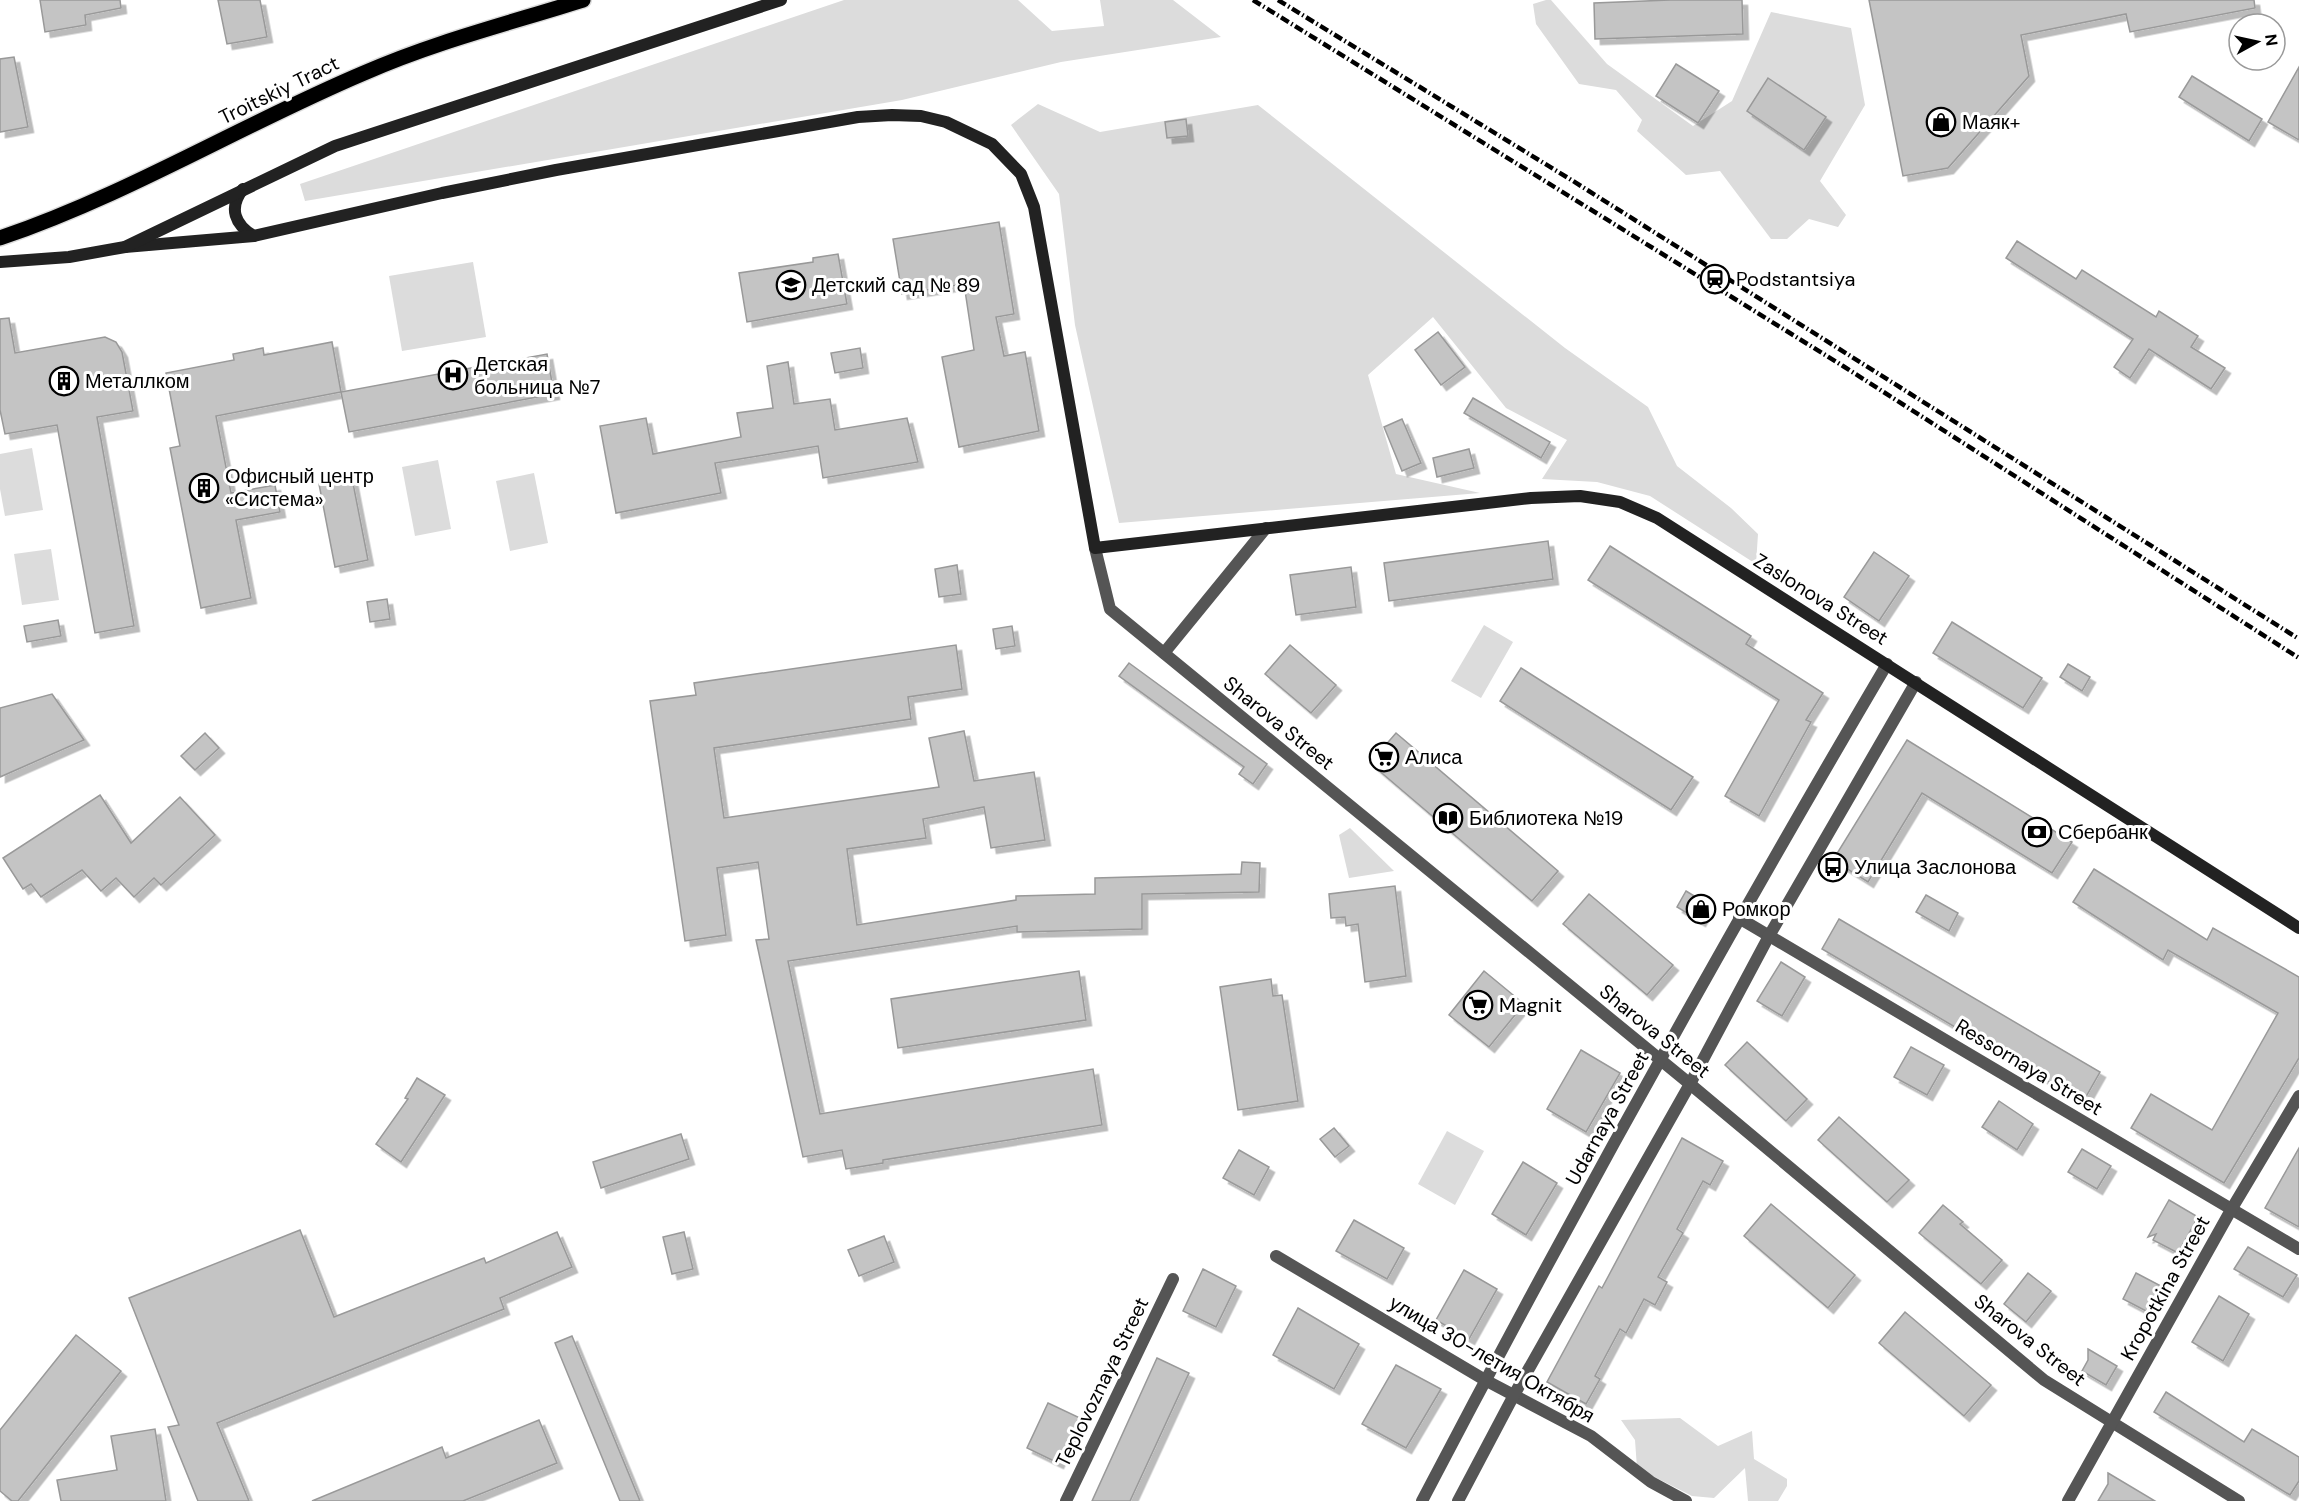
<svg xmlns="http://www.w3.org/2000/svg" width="2299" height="1501" font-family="'DM Sans',sans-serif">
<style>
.green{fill:#dcdcdc}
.building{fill:#c4c4c4;stroke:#999;stroke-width:1.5;filter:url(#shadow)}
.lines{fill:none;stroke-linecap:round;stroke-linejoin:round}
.primary-casing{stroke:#dbdbdb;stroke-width:18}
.street{stroke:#555;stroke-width:12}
.secondary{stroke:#222;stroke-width:12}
.primary{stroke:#000;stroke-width:15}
.rail{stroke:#000;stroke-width:4.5;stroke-dasharray:9 3 1.5 3;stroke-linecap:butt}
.labels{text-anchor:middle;stroke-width:6;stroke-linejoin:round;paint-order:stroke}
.street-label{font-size:20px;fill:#000;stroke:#fff}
.poi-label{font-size:20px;fill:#000;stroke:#fff;text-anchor:start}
</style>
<defs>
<filter id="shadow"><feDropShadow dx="5.5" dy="5.5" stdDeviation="0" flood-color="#0004"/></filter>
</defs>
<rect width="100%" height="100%" fill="#fff"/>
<g class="green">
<path d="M844 0H1018L1052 31 1104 26 1100 0H1173L1221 37 1061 62 902 100 305 201 300 184Z"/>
<path d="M1546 0H1551L1607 64 1693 126 1732 101 1771 12 1851 28 1865 105 1820 181 1846 215 1838 227 1809 219 1787 239H1771L1720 171 1686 175 1637 131 1642 120 1616 90 1579 84 1536 24 1533 4Z"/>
<path d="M1038 104 1100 132 1258 105 1565 348 1648 407 1677 466 1731 508 1758 534 1756 564 1650 496 1597 482 1542 479 1567 440 1506 408 1433 317 1368 375 1396 474 1480 493 1119 523 1075 325 1059 194 1011 125Z"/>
<path d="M473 262 486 337 402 351 389 276Z"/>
<path d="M32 448 43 510 5 516 0 489V454Z"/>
<path d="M438 460 451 529 415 536 402 467Z"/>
<path d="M534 473 548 543 510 551 496 481Z"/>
<path d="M51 549 59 600 22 605 14 554Z"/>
<path d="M1484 625 1513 642 1481 698 1451 681Z"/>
<path d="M1350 828 1394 871 1349 878 1339 835Z"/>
<path d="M1447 1131 1484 1151 1455 1205 1418 1184Z"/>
<path d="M1680 1418 1718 1446 1752 1431 1754 1459 1787 1479V1486L1778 1501H1748L1745 1468 1714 1498 1692 1496 1637 1468 1635 1440 1621 1420Z"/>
</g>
<g class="building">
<path d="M40 0H120L121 8 85 15 86 25 45 32Z"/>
<path d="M218 0H260L267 37 227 44Z"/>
<path d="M1670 0H1742L1743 34 1595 39 1594 3Z"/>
<path d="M1869 0H2254L2255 8 2130 32 2126 14 2021 35 2029 76 1948 168 1903 176Z"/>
<path d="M14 57 28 127 0 132V59Z"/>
<path d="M1676 64 1719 91 1698 123 1656 96Z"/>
<path d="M2299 67V140L2268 122Z"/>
<path d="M2192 76 2262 119 2249 141 2179 97Z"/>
<path d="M1768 78 1826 117 1804 150 1747 111Z"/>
<path d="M1186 119 1188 136 1167 138 1165 122Z"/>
<path d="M999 222 1014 314 996 317 1004 356 1025 352 1039 431 959 447 942 357 974 350 964 284 902 294 893 239Z"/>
<path d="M2017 241 2076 279 2082 270 2156 317 2159 311 2198 336 2191 347 2225 368 2211 389 2149 349 2130 378 2114 367 2133 339 2006 258Z"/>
<path d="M838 254 847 304 747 322 739 273 813 262V258Z"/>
<path d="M9 318 15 353 105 337 116 342 122 352 133 411 97 417 134 626 95 633 57 425 5 434 0 410V319Z"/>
<path d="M1438 332 1465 367 1441 385 1415 350Z"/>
<path d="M332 342 341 392 216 416 231 493 275 485 280 512 236 520 251 598 201 608 170 448 180 446 166 373 234 360 233 354 263 348 264 355Z"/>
<path d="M860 348 863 368 835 373 831 353Z"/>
<path d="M547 354 554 394 349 432 341 392Z"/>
<path d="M788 362 794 404 830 399 835 430 907 418 918 462 823 478 818 446 715 463 721 493 616 513 600 426 646 418 653 454 741 437 737 413 773 408 767 366Z"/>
<path d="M1473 398 1550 442 1541 458 1464 413Z"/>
<path d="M1402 419 1421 463 1402 471 1384 427Z"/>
<path d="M1469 449 1474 468 1437 477 1433 458Z"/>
<path d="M352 478 368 560 335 567 319 484Z"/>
<path d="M1548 541 1553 579 1389 601 1384 563Z"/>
<path d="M1610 546 1751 636 1746 644 1823 693 1806 720 1811 722 1759 816 1725 796 1779 700 1588 580Z"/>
<path d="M1874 552 1909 576 1879 621 1844 597Z"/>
<path d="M957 565 961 594 939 597 935 569Z"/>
<path d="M1351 567 1356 607 1296 615 1290 575Z"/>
<path d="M387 599 390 619 370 622 367 602Z"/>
<path d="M58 620 61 636 27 642 24 626Z"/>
<path d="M1952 622 2042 678 2023 708 1933 653Z"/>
<path d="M1012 626 1015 646 996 649 993 629Z"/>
<path d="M956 645 962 689 908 697 911 719 714 748 724 818 939 787 929 738 964 731 974 781 1034 772 1045 840 991 848 984 807 923 819 926 838 847 849 857 925 1016 900V896L1095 894V878L1241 874 1242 862 1260 863 1259 892 1142 894V929L1017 932V926L788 961 820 1114 1093 1069 1102 1125 883 1160V1163L846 1169 842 1150 803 1157 756 940 769 939 758 862 717 868 726 935 685 941 650 701 696 695 694 683Z"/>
<path d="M1290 645 1336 685 1311 713 1265 674Z"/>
<path d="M1129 663 1267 764 1253 784 1239 774 1244 767 1119 676Z"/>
<path d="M2068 664 2090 677 2082 691 2060 677Z"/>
<path d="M1521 668 1693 777 1671 810 1500 701Z"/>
<path d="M52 694 84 740 0 777V708Z"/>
<path d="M205 733 219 748 195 770 181 756Z"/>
<path d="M1396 733 1558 871 1532 901 1370 763Z"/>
<path d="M1907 740 2072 842 2052 873 1922 793 1868 882 1833 860Z"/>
<path d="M100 795 131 843 180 797 215 835 161 885 154 878 134 897 116 878 101 891 82 870 41 897 31 884 23 889 3 858Z"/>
<path d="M2094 869 2207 940 2213 928 2299 977V1058L2224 1183 2131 1128 2151 1094 2212 1130 2278 1013 2168 950 2163 960 2073 902Z"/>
<path d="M1395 886 1406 976 1365 982 1358 924 1346 926 1345 917 1331 918 1329 894Z"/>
<path d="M1686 891 1709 905 1700 921 1677 907Z"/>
<path d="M1589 894 1673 965 1647 995 1563 924Z"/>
<path d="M1926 895 1958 913 1949 931 1916 912Z"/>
<path d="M1839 919 2100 1072 2083 1102 1822 949Z"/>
<path d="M1781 962 1805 977 1782 1016 1757 1001Z"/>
<path d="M1079 971 1086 1020 898 1048 891 999Z"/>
<path d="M1484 971 1524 1004 1489 1047 1449 1015Z"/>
<path d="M1271 979 1273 996 1282 995 1298 1101 1238 1110 1220 987Z"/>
<path d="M1747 1042 1807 1099 1786 1121 1725 1065Z"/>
<path d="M1911 1047 1944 1065 1927 1095 1894 1077Z"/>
<path d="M1581 1050 1620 1073 1586 1132 1547 1109Z"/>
<path d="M417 1078 445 1095 401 1162 376 1144 408 1099 405 1098Z"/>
<path d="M1999 1101 2033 1124 2017 1150 1982 1127Z"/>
<path d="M1839 1117 1909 1180 1887 1202 1818 1140Z"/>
<path d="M1334 1128 1349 1146 1335 1157 1320 1139Z"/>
<path d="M681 1134 689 1159 601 1188 593 1162Z"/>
<path d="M1682 1138 1723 1161 1710 1185 1703 1181 1677 1229 1683 1233 1658 1277 1667 1282 1655 1305 1644 1299 1626 1333 1620 1329 1595 1376 1600 1379 1586 1404 1547 1382 1599 1286 1602 1288Z"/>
<path d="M2299 1148V1227L2265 1208Z"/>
<path d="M2082 1149 2111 1166 2097 1189 2068 1172Z"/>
<path d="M1239 1150 1269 1167 1254 1195 1223 1178Z"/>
<path d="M1523 1162 1557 1183 1526 1235 1492 1214Z"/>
<path d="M2169 1200 2198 1217 2178 1253 2153 1240 2156 1234 2148 1237Z"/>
<path d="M1771 1204 1855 1275 1828 1308 1744 1236Z"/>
<path d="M1943 1205 1963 1222 1960 1224 2002 1260 1981 1284 1919 1233Z"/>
<path d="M1354 1220 1404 1248 1387 1279 1336 1251Z"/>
<path d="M300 1230 334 1317 484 1258 486 1263 557 1232 572 1267 500 1298 504 1309 217 1423 249 1501H198L168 1427 179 1425 129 1298Z"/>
<path d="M684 1232 693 1269 672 1274 663 1237Z"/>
<path d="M884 1236 894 1262 859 1276 848 1250Z"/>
<path d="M2248 1247 2297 1275 2283 1297 2234 1269Z"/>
<path d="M1203 1269 1236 1286 1216 1327 1183 1311Z"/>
<path d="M1464 1270 1497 1289 1469 1339 1436 1320Z"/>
<path d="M2028 1273 2051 1291 2026 1322 2004 1304Z"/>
<path d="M2136 1273 2161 1286 2148 1312 2123 1299Z"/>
<path d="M2219 1296 2249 1314 2223 1361 2192 1342Z"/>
<path d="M1298 1308 1359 1344 1334 1389 1273 1355Z"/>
<path d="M1905 1312 1991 1385 1964 1416 1879 1343Z"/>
<path d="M76 1335 121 1371 18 1501H12L0 1491V1430Z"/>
<path d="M572 1336 640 1501H620L555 1343Z"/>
<path d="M2088 1349 2117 1366 2106 1385 2082 1371 2088 1360Z"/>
<path d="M1157 1358 1189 1373 1130 1501H1092Z"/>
<path d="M1396 1365 1441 1389 1406 1448 1362 1424Z"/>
<path d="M2166 1392 2244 1442 2252 1429 2299 1457V1481L2290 1495 2154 1412Z"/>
<path d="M1048 1403 1080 1418 1058 1463 1027 1448Z"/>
<path d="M539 1420 557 1463 463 1501H312L442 1447 446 1458Z"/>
<path d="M155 1429 166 1501H61L57 1480 117 1470 111 1436Z"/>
<path d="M2108 1473 2155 1501H2098L2108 1484Z"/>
</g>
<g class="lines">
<g class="primary-casing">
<path id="primary" d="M0 238C127 195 241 125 364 73 434 42 510 23 583 0"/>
</g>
<g class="street">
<path d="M1095 548 1110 609 1690 1084 2044 1380 2239 1501"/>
<path d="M1164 653 1266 528"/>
<path d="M1739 918 2299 1249"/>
<path d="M1276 1256 1485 1380 1591 1436 1651 1482 1686 1501"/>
<path d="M1066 1501 1173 1279"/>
<path d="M1422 1501C1570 1218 1725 939 1887 664"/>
<path d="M1458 1501 1514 1395 1690 1084 1769 936 1916 682"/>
<path d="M2068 1501 2231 1210 2299 1096"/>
</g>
<g class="secondary">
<path d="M243 189C228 208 235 225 254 236"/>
<path d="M125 247 254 236 442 193 556 170 858 117 892 115 921 116 946 122 992 144 1021 174 1034 207 1095 548 1531 498 1580 496 1620 502 1657 518 2299 928"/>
<path d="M0 262 69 257 125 247 335 146 781 0"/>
</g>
<use href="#primary" class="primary"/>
<g class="rail">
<path d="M1253 0 1843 366 2299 658"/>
<path d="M1278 0 1573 181 2299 639"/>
</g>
</g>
<defs>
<g id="shop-ring" transform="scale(1.5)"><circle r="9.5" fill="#fff" stroke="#000" stroke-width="1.5"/><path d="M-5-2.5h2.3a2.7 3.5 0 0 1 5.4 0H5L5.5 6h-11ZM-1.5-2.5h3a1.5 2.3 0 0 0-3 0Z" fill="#000"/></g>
<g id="station-ring" transform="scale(1.5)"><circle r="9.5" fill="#fff" stroke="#000" stroke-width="1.5"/><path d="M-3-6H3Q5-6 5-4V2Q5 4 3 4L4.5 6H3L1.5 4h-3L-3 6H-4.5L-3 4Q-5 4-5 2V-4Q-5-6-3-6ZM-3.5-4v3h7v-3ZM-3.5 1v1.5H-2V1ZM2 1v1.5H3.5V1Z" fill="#000"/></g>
<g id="school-ring" transform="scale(1.5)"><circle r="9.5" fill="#fff" stroke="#000" stroke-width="1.5"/><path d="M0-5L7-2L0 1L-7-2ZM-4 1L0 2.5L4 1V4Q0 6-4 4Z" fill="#000"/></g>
<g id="hospital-ring" transform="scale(1.5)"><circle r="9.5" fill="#fff" stroke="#000" stroke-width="1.5"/><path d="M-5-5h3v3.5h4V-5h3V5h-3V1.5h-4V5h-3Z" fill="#000"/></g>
<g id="building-ring" transform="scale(1.5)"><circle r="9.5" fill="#fff" stroke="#000" stroke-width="1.5"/><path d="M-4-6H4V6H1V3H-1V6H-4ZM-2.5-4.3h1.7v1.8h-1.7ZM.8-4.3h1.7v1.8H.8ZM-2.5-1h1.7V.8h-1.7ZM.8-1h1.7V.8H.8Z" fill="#000"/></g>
<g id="supermarket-ring" transform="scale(1.5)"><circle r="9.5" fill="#fff" stroke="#000" stroke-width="1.5"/><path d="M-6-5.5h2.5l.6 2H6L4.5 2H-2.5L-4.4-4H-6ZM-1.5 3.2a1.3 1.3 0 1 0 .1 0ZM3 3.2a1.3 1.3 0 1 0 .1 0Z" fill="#000"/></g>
<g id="library-ring" transform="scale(1.5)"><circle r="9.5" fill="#fff" stroke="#000" stroke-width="1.5"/><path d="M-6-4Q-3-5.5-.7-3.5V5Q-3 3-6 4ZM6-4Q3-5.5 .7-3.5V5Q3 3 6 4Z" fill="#000"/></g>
<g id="bank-ring" transform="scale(1.5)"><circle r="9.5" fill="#fff" stroke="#000" stroke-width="1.5"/><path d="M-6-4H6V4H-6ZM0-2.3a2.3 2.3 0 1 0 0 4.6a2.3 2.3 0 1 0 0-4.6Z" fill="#000"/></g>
<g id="bus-ring" transform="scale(1.5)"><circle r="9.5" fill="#fff" stroke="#000" stroke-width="1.5"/><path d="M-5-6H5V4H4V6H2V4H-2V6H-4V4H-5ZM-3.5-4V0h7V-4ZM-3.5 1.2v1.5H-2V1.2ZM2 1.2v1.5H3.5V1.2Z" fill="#000"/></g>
</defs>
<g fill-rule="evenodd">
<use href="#shop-ring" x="1941" y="122"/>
<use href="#station-ring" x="1715" y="279"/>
<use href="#school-ring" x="791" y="285"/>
<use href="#hospital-ring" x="453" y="375"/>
<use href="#building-ring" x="64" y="381"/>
<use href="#building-ring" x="204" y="488"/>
<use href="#supermarket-ring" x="1384" y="757"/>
<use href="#library-ring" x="1448" y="818"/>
<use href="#bank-ring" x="2037" y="832"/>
<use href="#bus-ring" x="1833" y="867"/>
<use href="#shop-ring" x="1701" y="909"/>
<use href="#supermarket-ring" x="1478" y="1005"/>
</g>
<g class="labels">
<g class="street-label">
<text transform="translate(279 90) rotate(-26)" y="7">Troitskiy Tract</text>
<text transform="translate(1821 599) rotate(32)" y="7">Zaslonova Street</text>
<text transform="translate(1279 723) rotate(39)" y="7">Sharova Street</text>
<text transform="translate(1655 1031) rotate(39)" y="7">Sharova Street</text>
<text transform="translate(2029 1067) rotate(31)" y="7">Ressornaya Street</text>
<text transform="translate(1607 1118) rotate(-61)" y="7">Udarnaya Street</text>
<text transform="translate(2165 1288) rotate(-61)" y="7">Kropotkina Street</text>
<text transform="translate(2030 1340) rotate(38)" y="7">Sharova Street</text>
<text transform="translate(1492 1359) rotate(30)" y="7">улица 30-летия Октября</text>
<text transform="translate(1102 1382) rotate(-64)" y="7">Teplovoznaya Street</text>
</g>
<g class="poi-label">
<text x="1962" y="129">Маяк+</text>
<text x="1736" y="286">Podstantsiya</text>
<text x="812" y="292">Детский сад № 89</text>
<text x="474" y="371">Детская<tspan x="474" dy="23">больница №7</tspan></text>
<text x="85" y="388">Металлком</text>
<text x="225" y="483">Офисный центр<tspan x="225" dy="23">«Система»</tspan></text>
<text x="1405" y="764">Алиса</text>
<text x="1469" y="825">Библиотека №19</text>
<text x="2058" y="839">Сбербанк</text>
<text x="1854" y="874">Улица Заслонова</text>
<text x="1722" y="916">Ромкор</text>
<text x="1499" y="1012">Magnit</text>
</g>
</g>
<g transform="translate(2257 42) rotate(82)"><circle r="28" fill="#ffffff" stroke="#999999" stroke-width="1.5"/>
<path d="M0-4.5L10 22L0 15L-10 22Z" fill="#000000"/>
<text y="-9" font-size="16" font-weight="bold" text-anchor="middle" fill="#000000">N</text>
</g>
</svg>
